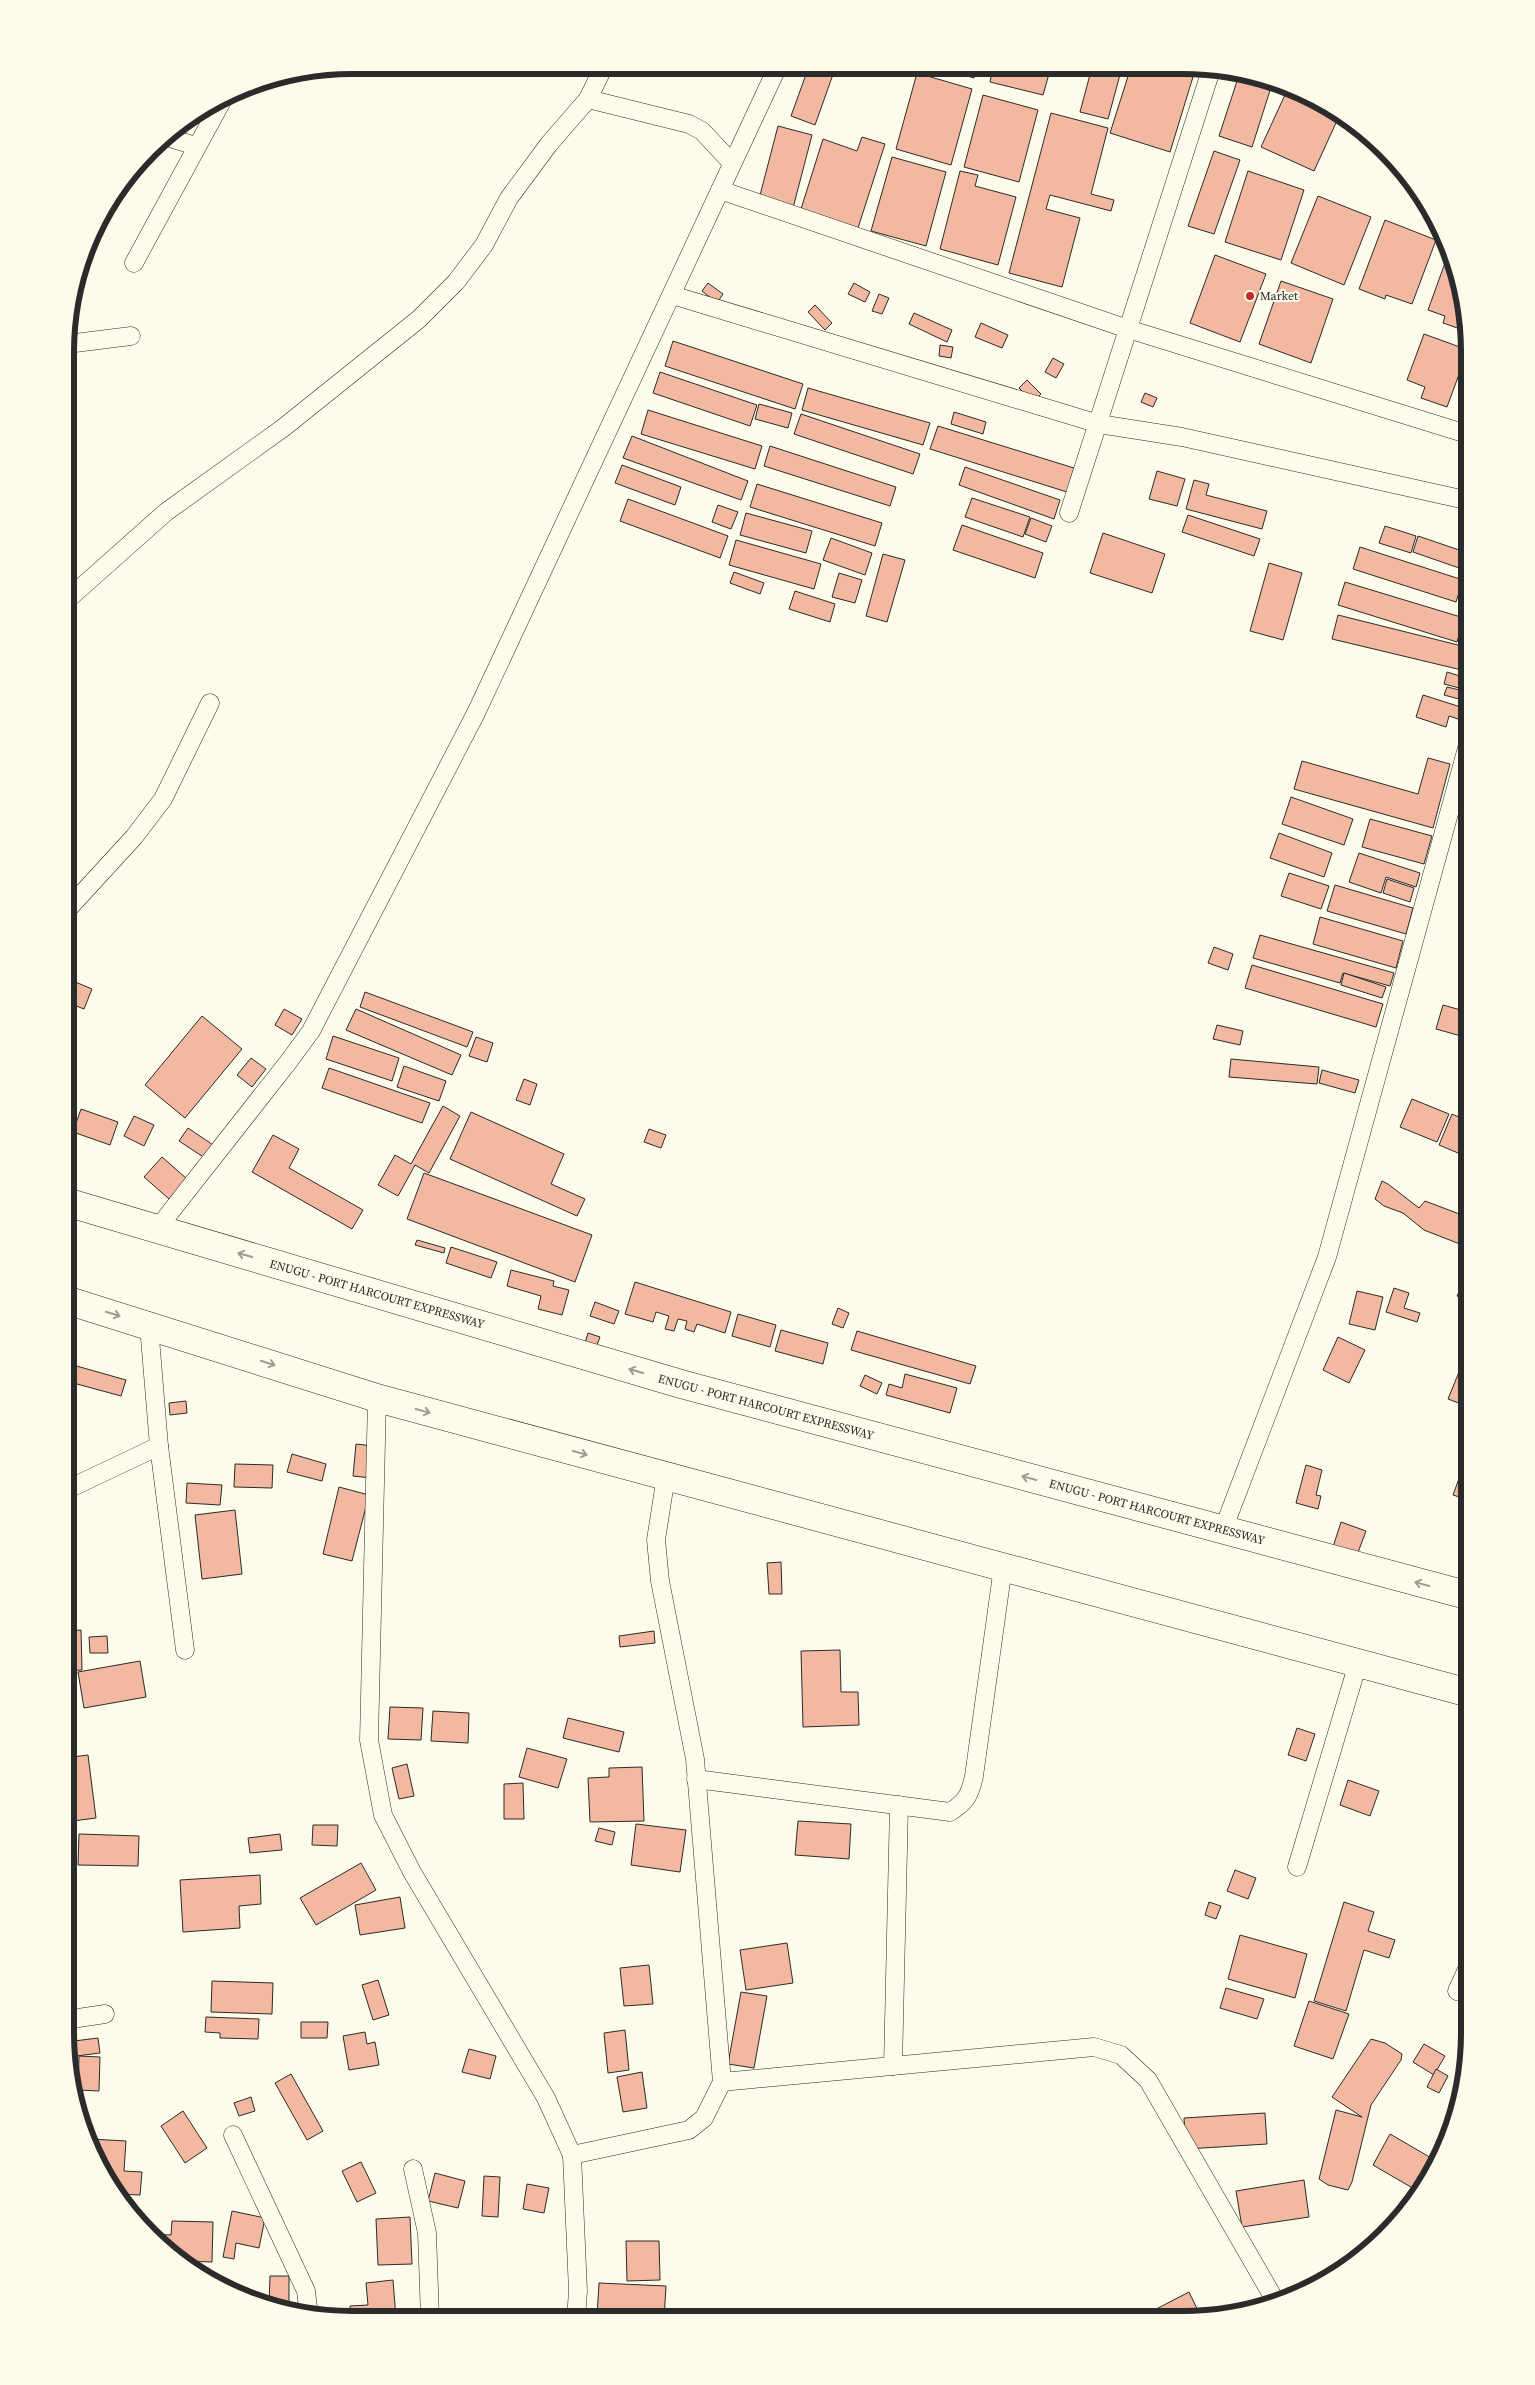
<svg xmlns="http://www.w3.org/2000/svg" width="1535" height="2385" font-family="'Source Serif 4',serif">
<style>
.building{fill:#f2b8a0;stroke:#2b2b2b}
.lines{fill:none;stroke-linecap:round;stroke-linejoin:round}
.street-casing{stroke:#2b2b2b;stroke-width:19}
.highway-casing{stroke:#2b2b2b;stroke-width:29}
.street{stroke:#fdfbea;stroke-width:18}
.highway{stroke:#fdfbea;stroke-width:28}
.oneway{stroke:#9e9d94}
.poi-dot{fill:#c62828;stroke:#fdfbea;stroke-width:2}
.labels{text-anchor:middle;stroke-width:4;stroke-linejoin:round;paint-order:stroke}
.poi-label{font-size:12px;fill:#2b2b2b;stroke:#fdfbea;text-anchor:start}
.street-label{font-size:12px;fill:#2b2b2b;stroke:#fdfbea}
.rim{fill:none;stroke:#2b2b2b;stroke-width:6}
</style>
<rect width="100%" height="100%" fill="#fdfbea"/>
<g class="building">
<path d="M809 66H836L815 125 791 116Z"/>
<path d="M938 67H978L974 78Z"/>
<path d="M993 67H1051L1043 95 990 82Z"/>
<path d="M1064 67H1092L1090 75 1063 69Z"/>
<path d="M1092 67H1106L1121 71 1108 119 1080 112Z"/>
<path d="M1131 67H1196L1170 152 1110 133Z"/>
<path d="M1240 72 1273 81 1252 147 1219 136Z"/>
<path d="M917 73 972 89 951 165 896 149Z"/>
<path d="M1289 86 1340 114 1314 171 1261 147Z"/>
<path d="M983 95 1038 110 1019 182 964 167Z"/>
<path d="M1051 113 1108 128 1091 194 1114 200 1111 211 1050 195 1046 209 1080 218 1062 287 1009 273Z"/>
<path d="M778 126 812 135 793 208 759 199Z"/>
<path d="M862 137 885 144 858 228 801 209 823 139 857 151Z"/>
<path d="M1214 151 1240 160 1214 234 1188 226Z"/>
<path d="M892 157 946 172 926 246 871 231Z"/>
<path d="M960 171 978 175 975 186 1016 197 998 265 940 249Z"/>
<path d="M1248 171 1304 190 1281 260 1225 242Z"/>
<path d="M1318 196 1371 217 1344 285 1291 263Z"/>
<path d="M1385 220 1436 240 1412 304 1386 295 1385 299 1359 289Z"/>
<path d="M1450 249 1466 331 1443 323 1445 316 1428 310Z"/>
<path d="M1215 255 1266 274 1240 342 1190 323Z"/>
<path d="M1281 281 1333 299 1311 363 1259 344Z"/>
<path d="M708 283 723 294 717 303 702 291Z"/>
<path d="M854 283 870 292 865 302 848 294Z"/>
<path d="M879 294 889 298 882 314 872 311Z"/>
<path d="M815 305 832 323 825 330 808 312Z"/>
<path d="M914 313 952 330 947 342 909 324Z"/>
<path d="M981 323 1008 335 1002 348 975 337Z"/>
<path d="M1424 334 1468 350 1447 407 1421 398 1425 387 1407 380Z"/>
<path d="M673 341 803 384 795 409 665 366Z"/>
<path d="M940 345 953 347 951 358 939 356Z"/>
<path d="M1053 358 1064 364 1056 378 1045 372Z"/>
<path d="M660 372 757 405 750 426 653 393Z"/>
<path d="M1027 380 1041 394 1033 402 1019 388Z"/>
<path d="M808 388 930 423 923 445 802 410Z"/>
<path d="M1470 390V418L1463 416Z"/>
<path d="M1145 393 1157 398 1153 407 1141 402Z"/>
<path d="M759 404 792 413 788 428 755 419Z"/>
<path d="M648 410 762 446 755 469 641 434Z"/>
<path d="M954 412 986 422 983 434 951 424Z"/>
<path d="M801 414 920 454 913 474 794 434Z"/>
<path d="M938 426 1074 468 1067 492 930 449Z"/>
<path d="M632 436 748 481 741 500 623 458Z"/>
<path d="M770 446 896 487 890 506 764 466Z"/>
<path d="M622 465 681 487 675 505 615 483Z"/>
<path d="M965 467 1060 500 1054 519 959 485Z"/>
<path d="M1157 471 1185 479 1177 506 1149 499Z"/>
<path d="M1194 480 1209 484 1206 495 1267 511 1262 529 1186 509Z"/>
<path d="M757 484 882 523 875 546 750 507Z"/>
<path d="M972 498 1030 517 1023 537 965 517Z"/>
<path d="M628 499 728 536 720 558 620 521Z"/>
<path d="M718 505 738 512 731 529 712 522Z"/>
<path d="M746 513 812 531 806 553 740 535Z"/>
<path d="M1188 515 1260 539 1254 556 1182 532Z"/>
<path d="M1031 518 1052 526 1046 542 1025 534Z"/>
<path d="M962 525 1043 553 1035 578 953 550Z"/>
<path d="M1385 526 1416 536 1411 553 1379 543Z"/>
<path d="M1103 533 1165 554 1152 593 1090 573Z"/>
<path d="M1418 536 1468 553 1462 569 1413 552Z"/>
<path d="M831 538 872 553 865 575 823 560Z"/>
<path d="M736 540 821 564 814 589 729 565Z"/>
<path d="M1360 547 1463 580 1456 602 1353 569Z"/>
<path d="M1470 553V570L1466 568Z"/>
<path d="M883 554 905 560 887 622 866 616Z"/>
<path d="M1269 563 1302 573 1283 640 1250 631Z"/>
<path d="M734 572 764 583 760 594 730 583Z"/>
<path d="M839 573 862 580 855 603 832 597Z"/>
<path d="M1466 575 1470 577V606L1463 604 1467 593 1460 591Z"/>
<path d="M1345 582 1464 618 1457 642 1338 605Z"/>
<path d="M795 591 835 604 830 622 789 609Z"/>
<path d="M1338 615 1470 648V672L1332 639Z"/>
<path d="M1470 618V643L1464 641Z"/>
<path d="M1447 672 1470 679 1467 690 1444 684Z"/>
<path d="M1470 683V702L1444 695 1447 687 1468 692Z"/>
<path d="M1423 695 1467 709 1464 721 1449 716 1446 727 1416 717Z"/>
<path d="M1428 758 1450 764 1433 828 1294 789 1302 761 1418 794Z"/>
<path d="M1291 797 1353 819 1344 845 1282 824Z"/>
<path d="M1370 819 1432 836 1424 864 1362 847Z"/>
<path d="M1279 833 1332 853 1324 877 1270 858Z"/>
<path d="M1359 853 1420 873 1416 887 1386 877 1381 893 1349 882Z"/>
<path d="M1289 873 1329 886 1321 909 1281 896Z"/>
<path d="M1387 879 1414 888 1410 902 1383 893Z"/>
<path d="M1335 885 1413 908 1406 934 1327 911Z"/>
<path d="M1320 917 1403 941 1396 968 1313 944Z"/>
<path d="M1260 935 1394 973 1390 986 1343 973 1340 983 1253 958Z"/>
<path d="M1214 947 1233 954 1228 970 1208 963Z"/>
<path d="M1252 965 1383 1004 1376 1027 1245 988Z"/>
<path d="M1344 973 1386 987 1382 998 1341 985Z"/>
<path d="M66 978 92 989 84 1009 66 1002Z"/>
<path d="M365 992 473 1032 467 1047 360 1007Z"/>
<path d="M1443 1005 1468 1012 1461 1036 1436 1029Z"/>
<path d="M284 1009 302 1019 292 1035 275 1025Z"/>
<path d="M356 1009 461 1055 452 1075 346 1030Z"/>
<path d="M202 1016 242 1049 185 1118 145 1085Z"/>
<path d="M1217 1025 1243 1031 1240 1045 1213 1039Z"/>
<path d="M333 1036 399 1058 392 1081 326 1059Z"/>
<path d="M476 1037 493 1043 487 1062 469 1056Z"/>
<path d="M251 1058 266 1069 252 1087 237 1075Z"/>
<path d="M1231 1059 1319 1067 1317 1084 1229 1077Z"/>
<path d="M404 1066 446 1081 439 1101 397 1087Z"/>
<path d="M329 1068 430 1103 422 1123 322 1088Z"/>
<path d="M1322 1070 1359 1080 1355 1093 1319 1083Z"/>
<path d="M524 1079 537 1084 530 1105 516 1100Z"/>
<path d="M1412 1099 1449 1114 1437 1142 1400 1127Z"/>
<path d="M443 1106 460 1116 429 1173 415 1165 398 1196 378 1185 395 1155 411 1164Z"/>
<path d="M81 1109 118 1122 110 1145 73 1132Z"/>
<path d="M471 1112 564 1154 551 1184 585 1199 577 1216 450 1159Z"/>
<path d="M1452 1114 1470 1122V1158L1439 1145Z"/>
<path d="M134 1116 154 1125 144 1146 124 1136Z"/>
<path d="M188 1128 216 1147 208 1160 179 1141Z"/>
<path d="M649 1129 666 1135 661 1148 644 1142Z"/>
<path d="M66 1132 74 1135 68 1153 66 1152Z"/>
<path d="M273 1135 299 1149 289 1168 363 1210 352 1229 252 1172Z"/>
<path d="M162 1157 187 1179 169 1199 144 1177Z"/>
<path d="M424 1173 592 1235 575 1282 407 1219Z"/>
<path d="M1382 1181 1388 1184 1419 1208 1425 1201 1470 1218V1248L1424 1230 1403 1213 1384 1206 1375 1199Z"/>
<path d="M417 1240 445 1248 444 1253 415 1245Z"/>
<path d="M451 1247 497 1262 491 1278 446 1263Z"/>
<path d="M1470 1267V1301L1457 1296Z"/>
<path d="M511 1270 554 1281 553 1286 569 1290 562 1315 538 1309 541 1296 507 1286Z"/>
<path d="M635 1282 731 1312 725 1333 697 1324 694 1332 685 1329 687 1321 678 1319 674 1331 665 1329 669 1316 656 1312 653 1322 625 1314Z"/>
<path d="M1394 1288 1409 1293 1404 1308 1420 1313 1417 1322 1386 1312Z"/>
<path d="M1357 1291 1383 1297 1375 1330 1349 1324Z"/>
<path d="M595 1302 619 1311 614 1324 590 1316Z"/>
<path d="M838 1308 849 1313 843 1328 832 1324Z"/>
<path d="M738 1314 776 1325 770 1347 732 1336Z"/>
<path d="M781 1330 828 1343 823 1364 775 1351Z"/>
<path d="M857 1331 976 1366 970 1384 851 1350Z"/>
<path d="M588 1333 600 1337 595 1350 584 1346Z"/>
<path d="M1338 1337 1365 1350 1349 1383 1323 1370Z"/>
<path d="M66 1363 126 1380 121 1396 66 1381Z"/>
<path d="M1459 1372 1470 1376V1382L1461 1404 1448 1399Z"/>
<path d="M905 1374 957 1388 950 1413 886 1395 889 1384 902 1388Z"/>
<path d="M865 1375 882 1383 877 1394 860 1386Z"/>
<path d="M186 1401 187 1413 170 1415 169 1403Z"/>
<path d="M356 1444 374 1446 371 1478 353 1476Z"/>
<path d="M292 1454 326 1464 322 1481 287 1472Z"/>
<path d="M1465 1462 1470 1464 1469 1500 1453 1495Z"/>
<path d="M235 1464 273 1465 272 1488 234 1487Z"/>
<path d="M1306 1465 1322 1470 1316 1495 1321 1496 1318 1509 1296 1503Z"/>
<path d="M187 1483 222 1485 220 1505 186 1503Z"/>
<path d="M339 1487 369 1495 352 1561 323 1554Z"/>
<path d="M235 1510 242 1574 202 1579 195 1515Z"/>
<path d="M1341 1522 1366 1531 1357 1555 1333 1547Z"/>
<path d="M781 1562 782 1594H769L767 1563Z"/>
<path d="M81 1630 82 1670 66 1671V1631Z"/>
<path d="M654 1631 655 1643 620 1647 619 1636Z"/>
<path d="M107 1636 108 1653H90L89 1637Z"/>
<path d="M840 1650 841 1692H858L859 1725 803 1727 801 1651Z"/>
<path d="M140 1661 146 1697 84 1708 78 1672Z"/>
<path d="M390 1707 423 1708 421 1740 388 1739Z"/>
<path d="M433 1711 469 1713 468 1743 431 1741Z"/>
<path d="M568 1718 624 1732 619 1752 563 1738Z"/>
<path d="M1297 1728 1315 1734 1306 1761 1288 1755Z"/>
<path d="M527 1748 567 1759 558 1788 519 1777Z"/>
<path d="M88 1755 96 1818 65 1822V1758Z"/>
<path d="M407 1764 414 1796 399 1799 392 1768Z"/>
<path d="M642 1767 644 1821 590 1822 588 1778 609 1777V1768Z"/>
<path d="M1348 1780 1379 1791 1370 1816 1340 1805Z"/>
<path d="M523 1783 524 1819H504V1784Z"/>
<path d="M798 1821 851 1824 849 1859 795 1855Z"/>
<path d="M636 1824 686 1830 680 1872 631 1865Z"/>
<path d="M313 1825H338L337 1846 312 1845Z"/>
<path d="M599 1828 615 1832 612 1845 595 1841Z"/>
<path d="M79 1834 139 1836 138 1866 78 1865Z"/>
<path d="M280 1834 282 1850 250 1853 248 1838Z"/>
<path d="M361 1863 376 1890 316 1925 300 1898Z"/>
<path d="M1235 1870 1256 1878 1248 1899 1227 1891Z"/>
<path d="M260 1875 261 1904 239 1906 240 1928 183 1932 180 1880Z"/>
<path d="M400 1897 405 1928 360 1935 355 1905Z"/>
<path d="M1209 1902 1221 1906 1216 1919 1205 1915Z"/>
<path d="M1344 1902 1374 1912 1368 1931 1395 1940 1389 1958 1364 1950 1346 2011 1314 2001Z"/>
<path d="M1240 1935 1307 1954 1295 1998 1228 1979Z"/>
<path d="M787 1943 793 1983 746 1990 740 1950Z"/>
<path d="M649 1965 653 2004 624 2006 620 1968Z"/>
<path d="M378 1980 389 2015 373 2020 362 1985Z"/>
<path d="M212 1981 273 1983 272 2014 211 2012Z"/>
<path d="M1226 1988 1264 1999 1257 2019 1220 2008Z"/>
<path d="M741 1992 767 1996 754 2068 728 2064Z"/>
<path d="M1309 2001 1349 2014 1333 2059 1294 2046Z"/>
<path d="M206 2017 259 2019 258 2039 220 2038V2033L205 2032Z"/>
<path d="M301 2022H328L327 2038H301Z"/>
<path d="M625 2030 629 2070 608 2073 604 2033Z"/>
<path d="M365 2032 367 2044 375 2042 379 2065 349 2070 343 2036Z"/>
<path d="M98 2038 100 2053 76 2056 74 2041Z"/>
<path d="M1371 2039 1385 2043 1402 2054 1401 2060 1371 2105 1352 2182 1348 2190 1328 2185 1319 2179 1336 2110 1362 2117 1332 2097Z"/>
<path d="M1424 2044 1445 2056 1434 2075 1413 2062Z"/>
<path d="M469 2049 496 2056 490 2079 462 2072Z"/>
<path d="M79 2056 100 2057 99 2091 78 2090Z"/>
<path d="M1436 2069 1448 2076 1439 2093 1427 2087Z"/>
<path d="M642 2072 647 2108 623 2112 617 2077Z"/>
<path d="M1462 2073 1465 2074 1460 2101 1453 2099Z"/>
<path d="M291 2074 323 2131 307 2140 275 2083Z"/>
<path d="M251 2097 255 2111 239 2116 234 2103Z"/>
<path d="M183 2111 207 2148 185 2163 161 2126Z"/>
<path d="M1265 2113 1267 2144 1186 2149 1184 2118Z"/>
<path d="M1390 2134 1433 2159 1416 2190 1373 2165Z"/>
<path d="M91 2139 126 2141 124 2171 142 2172 140 2195 116 2194 90 2150Z"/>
<path d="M361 2162 376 2193 357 2202 342 2171Z"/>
<path d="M435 2173 465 2181 458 2208 428 2201Z"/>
<path d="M484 2176 500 2177 498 2217 482 2216Z"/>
<path d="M1304 2180 1309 2217 1242 2227 1236 2191Z"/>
<path d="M527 2184 549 2188 544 2213 523 2209Z"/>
<path d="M232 2211 265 2218 259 2248 236 2243 234 2259 223 2257Z"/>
<path d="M410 2217 412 2264 378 2265 376 2219Z"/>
<path d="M172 2221 213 2222 212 2262 178 2261 150 2234 171 2235Z"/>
<path d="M626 2241H659L660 2280 627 2281Z"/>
<path d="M270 2276H289V2306L269 2305Z"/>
<path d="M393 2280 396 2318H351L350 2306 368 2305 366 2283Z"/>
<path d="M599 2283 666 2286 664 2319 597 2317Z"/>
<path d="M1189 2292 1201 2317 1184 2320H1135Z"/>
</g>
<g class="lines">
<g class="street-casing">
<g id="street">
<path d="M588 99 604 66"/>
<path d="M163 136 196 146"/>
<path d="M720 190 1128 329 1470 435"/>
<path d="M134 263 223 99"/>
<path d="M672 295 1099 424 1182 437 1470 501"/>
<path d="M67 344 131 336"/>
<path d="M1069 513 1212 67"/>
<path d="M67 600 166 512 283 428 419 319 456 282 484 245 509 198 549 144 588 99 689 124 702 131 732 163"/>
<path d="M67 910 134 837 163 799 210 703"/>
<path d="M157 1229 289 1061 311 1031 476 713 778 66"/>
<path d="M149 1326 159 1446 185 1650"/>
<path d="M377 1398 369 1740 383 1815 412 1872 546 2098 572 2155 578 2291 576 2318"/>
<path d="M66 1490 159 1446"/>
<path d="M1223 1530 1327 1257 1470 737"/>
<path d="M696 1779 950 1812C966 1802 970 1795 974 1776L1003 1567"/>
<path d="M1297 1867 1358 1663"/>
<path d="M1457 1991 1469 1965"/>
<path d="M65 2020 105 2014"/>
<path d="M893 2066 899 1805"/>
<path d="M722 2082 1094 2047 1121 2055 1148 2080 1276 2302"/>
<path d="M233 2135 306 2291 309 2316"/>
<path d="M572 2155 689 2130 704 2118 722 2082 695 1759 660 1581 656 1540 666 1476"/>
<path d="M413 2169 427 2233 430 2318"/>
</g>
</g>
<g class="highway-casing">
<g id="highway">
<path d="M66 1202 681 1384 1470 1596"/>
<path d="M66 1300 377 1398 1469 1693"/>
</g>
</g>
<use href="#street" class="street"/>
<use href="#highway" class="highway"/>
</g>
<defs><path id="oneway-shaft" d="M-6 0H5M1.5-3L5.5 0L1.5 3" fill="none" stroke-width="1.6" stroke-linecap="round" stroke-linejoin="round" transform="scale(1.25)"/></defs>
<g class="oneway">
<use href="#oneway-shaft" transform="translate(245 1255) rotate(-164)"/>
<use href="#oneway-shaft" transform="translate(113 1314) rotate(17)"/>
<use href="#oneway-shaft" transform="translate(268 1363) rotate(18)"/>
<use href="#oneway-shaft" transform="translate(636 1371) rotate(-164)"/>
<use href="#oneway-shaft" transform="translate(423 1411) rotate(15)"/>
<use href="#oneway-shaft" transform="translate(580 1453) rotate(15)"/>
<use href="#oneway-shaft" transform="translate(1029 1478) rotate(-165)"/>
<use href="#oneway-shaft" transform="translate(1422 1584) rotate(-165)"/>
</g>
<circle class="poi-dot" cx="1250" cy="296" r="5"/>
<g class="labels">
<g class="poi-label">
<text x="1260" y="300">Market</text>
</g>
<g class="street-label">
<text transform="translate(377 1294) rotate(16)" y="4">ENUGU - PORT HARCOURT EXPRESSWAY</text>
<text transform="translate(766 1407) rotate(15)" y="4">ENUGU - PORT HARCOURT EXPRESSWAY</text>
<text transform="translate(1157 1512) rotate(15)" y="4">ENUGU - PORT HARCOURT EXPRESSWAY</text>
</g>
</g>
<path d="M0 0H1535V2385H0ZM352 74H1183A278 278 0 0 1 1461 352V2033A278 278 0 0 1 1183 2311H352A278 278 0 0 1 74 2033V352A278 278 0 0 1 352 74Z" fill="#fdfbea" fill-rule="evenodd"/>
<path class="rim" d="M352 74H1183A278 278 0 0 1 1461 352V2033A278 278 0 0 1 1183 2311H352A278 278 0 0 1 74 2033V352A278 278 0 0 1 352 74Z"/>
</svg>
